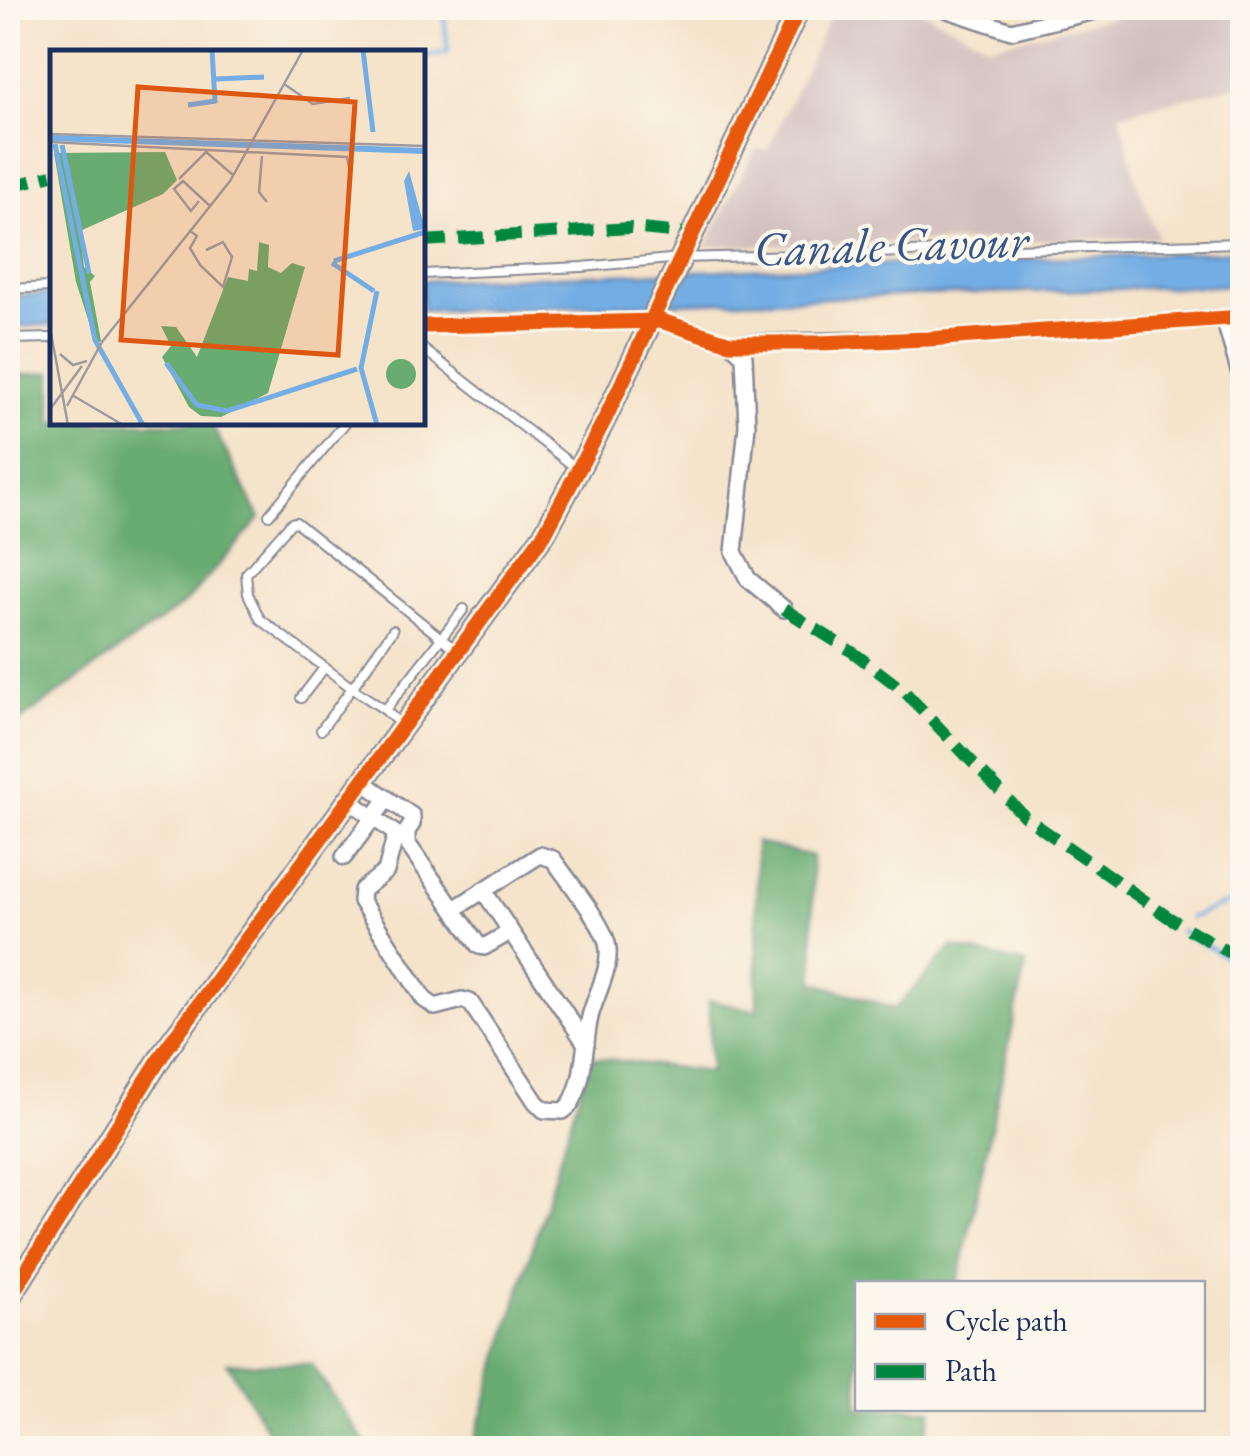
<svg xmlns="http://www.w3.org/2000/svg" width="1250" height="1456" font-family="'EB Garamond',serif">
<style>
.industrial{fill:#d1bfbd}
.forest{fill:#69ac71;stroke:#426e68;stroke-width:2.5}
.water{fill:#73ade3;stroke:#476ea0;stroke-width:2.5}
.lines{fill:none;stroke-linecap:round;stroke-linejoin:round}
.stream{stroke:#73ade3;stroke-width:4}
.service-casing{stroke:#888994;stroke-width:12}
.minor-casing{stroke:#888994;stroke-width:20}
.tertiary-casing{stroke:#888994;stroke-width:25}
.service{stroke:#fff;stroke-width:8}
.minor{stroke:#fff;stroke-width:15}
.tertiary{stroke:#fff;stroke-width:20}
.quiet{stroke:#00873e;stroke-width:12;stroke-dasharray:25 12;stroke-linecap:butt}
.cycleway-casing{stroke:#fbf7ec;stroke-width:21}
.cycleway{stroke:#e8590c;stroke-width:15}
.labels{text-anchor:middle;stroke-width:8;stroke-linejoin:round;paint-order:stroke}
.water-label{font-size:48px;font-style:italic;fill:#355586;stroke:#fbf7ec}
.inset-river{fill:none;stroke:#73ade3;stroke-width:5}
.inset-road{fill:none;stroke:#9e9b9f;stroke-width:2.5}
.view{fill:#de5710;fill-opacity:0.15;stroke:#de5710;stroke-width:5}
.inset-edge{fill:none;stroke:#1b2f5e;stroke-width:5}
</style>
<rect width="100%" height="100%" fill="#fbf7ec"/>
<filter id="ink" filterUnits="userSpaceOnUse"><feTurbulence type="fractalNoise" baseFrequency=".01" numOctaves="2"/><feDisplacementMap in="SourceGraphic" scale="20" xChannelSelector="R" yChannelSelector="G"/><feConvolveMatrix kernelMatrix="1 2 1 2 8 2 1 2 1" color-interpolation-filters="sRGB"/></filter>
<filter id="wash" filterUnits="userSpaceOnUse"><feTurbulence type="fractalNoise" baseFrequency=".0048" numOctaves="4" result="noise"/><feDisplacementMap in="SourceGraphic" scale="40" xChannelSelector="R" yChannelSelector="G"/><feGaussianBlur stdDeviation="2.25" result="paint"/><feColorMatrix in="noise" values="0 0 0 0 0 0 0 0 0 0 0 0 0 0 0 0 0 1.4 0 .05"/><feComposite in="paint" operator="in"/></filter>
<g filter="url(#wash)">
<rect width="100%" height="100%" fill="#f5e3ca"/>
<path class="industrial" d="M834 8H916L990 46 1152 8H1242V84L1120 114 1136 181 1158 238 706 246 755 150 768 149Z"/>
<g class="forest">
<path d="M52 372V422L211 423 260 518 185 603 8 729V376Z"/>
<path d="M756 842 812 856 814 982 895 1009 952 947 1026 964 958 1283 858 1284V1408L932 1409 923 1448H472L590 1057 710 1072 709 1000 757 1011Z"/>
<path d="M227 1363 311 1364 369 1448H278Z"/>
</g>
<g class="water">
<path d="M1242 251V285L423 311 422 281Z"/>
<path d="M52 294V325L8 327V296Z"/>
</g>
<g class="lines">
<g class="stream">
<path d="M422 57 448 52 443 8"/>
<path d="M1190 918 1242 897"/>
<path d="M1180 931 1242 966"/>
</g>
</g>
</g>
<g filter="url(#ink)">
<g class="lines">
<g class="service-casing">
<g id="service">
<path d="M422 274 582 267 681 258 1242 243"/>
<path d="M8 289 52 287"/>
<path d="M422 326 647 322"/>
<path d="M8 339 52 338"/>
<path d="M422 348 576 468"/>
<path d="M269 515 346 422"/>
<path d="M393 630 352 688 260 619 248 594 246 574 291 523 296 522 456 650"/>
<path d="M301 698 324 668"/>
<path d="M401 725 385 710 464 609"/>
<path d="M321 730 352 688 385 710"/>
</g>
</g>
<g class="minor-casing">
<g id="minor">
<path d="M942 8 1011 31 1107 8"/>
<path d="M651 322 661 321 730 343 744 356 747 426 734 552 748 579 784 609"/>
<path d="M730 343 929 339 1224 318 1242 381"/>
<path d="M363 782 412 816V824L407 831V843L479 946 484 947 510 932"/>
<path d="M349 800 396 834 386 871 362 890 361 901 424 999 435 1007 462 1000 470 1002 536 1102 544 1110 563 1111C585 1097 584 1041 590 1017 595 995 613 967 607 943 602 922 567 879 553 859L540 855 454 909"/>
<path d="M344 857 387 799"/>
<path d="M483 890 586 1044"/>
</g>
</g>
<g class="tertiary-casing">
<path id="tertiary" d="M8 1300 166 1049 545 533 605 419 799 8"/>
</g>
<use href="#service" class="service"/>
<use href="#minor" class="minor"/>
<use href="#tertiary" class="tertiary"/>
<g class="quiet">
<path d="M8 187 52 175"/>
<path d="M422 241 630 228 693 234"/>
<path d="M784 609 854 653 904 691 1025 817 1168 917 1242 960"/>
</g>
<g class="cycleway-casing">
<g id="cycleway">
<path d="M422 326 661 321 730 343H817L929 339 1242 317"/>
<path d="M8 1300 166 1049 545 533 605 419 799 8"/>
</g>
</g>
<use href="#cycleway" class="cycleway"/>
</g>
</g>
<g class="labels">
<g class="water-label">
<text transform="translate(891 244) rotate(-2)" y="17">Canale Cavour</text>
</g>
</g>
<g transform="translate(50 50)">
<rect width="375" height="375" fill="#f5e3ca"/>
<path d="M115 102 127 130 113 144 30 181 34 217 45 226 40 232 51 291 46 294 26 232 4 103ZM209 192 219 195 218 217 231 223 242 213 255 217 218 343 171 367 151 366 139 357 112 307 121 296 111 276 126 277 147 307 178 227 198 231 199 219 207 221ZM336 324a15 15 0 1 1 30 0a15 15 0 1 1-30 0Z" fill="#69ac71"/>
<path d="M0 85 375 98V104L0 91ZM359 121 375 179 363 181 354 131Z" fill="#73ade3"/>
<path class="inset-river" d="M313 0 323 82M166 29 214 27M138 55 165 51 162 0M5 94 45 290 93 375M12 95 39 223M284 211 375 182M282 213 324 241M327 241 311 318 327 375M116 313 147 355 177 361 307 319"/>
<path class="inset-road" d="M234 34 263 54 300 48M0 84 375 96M0 92 297 107 301 127M212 106 209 142 217 152M129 129 156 102 183 125M149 151 141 161 124 139 133 131 160 156M139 180 147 186 140 198 150 215 173 237 182 207 173 192 156 200M0 278 18 375M10 304 23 315 37 311M22 345 73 375M17 356 52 292 180 131 253 0M1 358 32 316"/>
<path class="view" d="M88 37 305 52 288 305 71 290Z"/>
<rect width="375" height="375" class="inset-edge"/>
</g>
<rect width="1250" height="1456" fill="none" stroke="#fbf7ec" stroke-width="40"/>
<rect x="855" y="1281" width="350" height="130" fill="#fbf7ec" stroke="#a1a7b3" stroke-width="2.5"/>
<rect x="875" y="1314" width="50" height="15" fill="#e8590c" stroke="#a1a7b3" stroke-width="2.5"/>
<text x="945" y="1331" font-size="30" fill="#1b2f5e">Cycle path</text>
<rect x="875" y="1364" width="50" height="15" fill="#00873e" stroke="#a1a7b3" stroke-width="2.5"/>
<text x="945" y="1381" font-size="30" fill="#1b2f5e">Path</text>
</svg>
